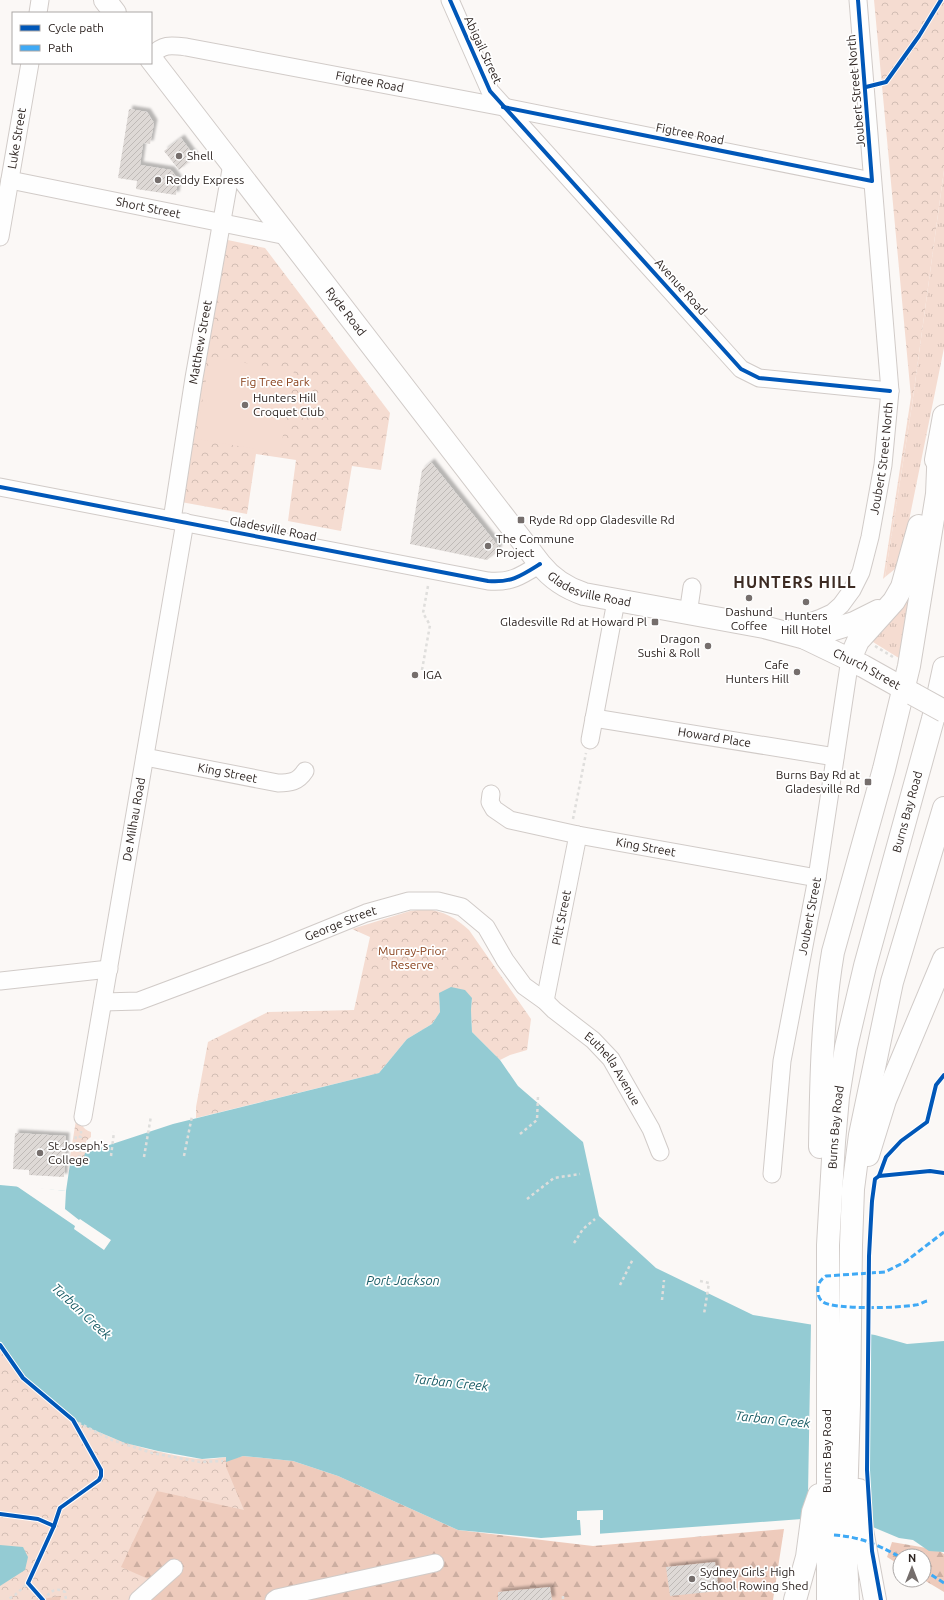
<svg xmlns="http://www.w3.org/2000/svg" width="944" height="1600" font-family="Ubuntu,sans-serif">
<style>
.grass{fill:url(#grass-tufts)}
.forest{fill:url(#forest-firs)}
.park{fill:url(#park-crowns)}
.pitch{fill:#f5dcd1}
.water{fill:#94cbd3}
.pier{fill:#fbf8f6}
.building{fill:url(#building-hatch);filter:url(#shadow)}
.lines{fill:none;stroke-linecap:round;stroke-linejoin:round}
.minor-casing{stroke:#d1cbc8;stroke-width:19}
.major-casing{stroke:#d1cbc8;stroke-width:24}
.path{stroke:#dfdedc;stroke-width:2.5;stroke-dasharray:3 3;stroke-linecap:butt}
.minor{stroke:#fefefe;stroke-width:17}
.major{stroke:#fefefe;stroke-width:22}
.major-bridge-casing{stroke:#d1cbc8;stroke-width:24;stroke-linecap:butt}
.major-bridge{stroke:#fefefe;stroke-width:22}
.quiet{stroke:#3fa9f5;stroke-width:3;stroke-dasharray:6 3;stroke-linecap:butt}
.cycleway-casing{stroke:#fff;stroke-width:6}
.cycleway{stroke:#0057b8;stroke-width:4}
.poi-dot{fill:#756e6c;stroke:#fff;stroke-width:1.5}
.labels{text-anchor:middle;stroke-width:3.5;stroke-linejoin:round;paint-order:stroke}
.street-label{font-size:12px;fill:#2d2421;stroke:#fff}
.poi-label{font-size:12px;fill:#2d2421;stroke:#fff;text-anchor:start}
.park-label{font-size:12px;fill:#873f19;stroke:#fff}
.water-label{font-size:13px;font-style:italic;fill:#195c65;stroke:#fff}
.district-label{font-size:16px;font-weight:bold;letter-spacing:1px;fill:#3d2c24;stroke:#fff}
</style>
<defs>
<pattern id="grass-tufts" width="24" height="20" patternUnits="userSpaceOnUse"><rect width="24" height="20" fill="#f5dcd1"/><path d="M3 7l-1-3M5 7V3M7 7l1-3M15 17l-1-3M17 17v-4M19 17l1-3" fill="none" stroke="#d2bdb3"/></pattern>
<pattern id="forest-firs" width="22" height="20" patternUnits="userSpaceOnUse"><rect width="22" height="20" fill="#eecbbc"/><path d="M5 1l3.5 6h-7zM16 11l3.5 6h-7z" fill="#ccaea1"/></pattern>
<pattern id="park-crowns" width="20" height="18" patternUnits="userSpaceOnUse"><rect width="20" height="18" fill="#f5dcd1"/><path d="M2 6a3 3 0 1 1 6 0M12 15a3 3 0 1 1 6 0" fill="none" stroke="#d2bdb3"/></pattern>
<pattern id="building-hatch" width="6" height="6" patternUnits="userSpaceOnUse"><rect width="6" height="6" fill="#ded9d6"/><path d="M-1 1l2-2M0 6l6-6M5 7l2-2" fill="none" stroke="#bfbab7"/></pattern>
<filter id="shadow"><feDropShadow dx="3.5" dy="-3.5" stdDeviation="1" flood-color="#0004"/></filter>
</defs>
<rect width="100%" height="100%" fill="#fbf8f6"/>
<g class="grass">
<path d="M944 170V348L900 565 885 577 912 405Z"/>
<path d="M906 599 915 601 902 660 873 642 877 632C890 624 899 612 906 599Z"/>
</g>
<g class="forest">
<path d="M243 1456 293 1461 338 1476 458 1530 593 1546 784 1529 773 1600H7L91 1496Z"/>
<path d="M892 1542 938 1550 944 1554V1592L924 1580V1556H900V1565L887 1557Z"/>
</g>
<g class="park">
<path d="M874 0H944V170L912 405 885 577 883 579 911 397Z"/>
<path d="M223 239 265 248 390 413 381 470 352 466 341 531 288 521 296 460 256 454 247 514 181 502Z"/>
<path d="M426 909C443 911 456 918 469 930L531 1019 527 1050 510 1055 500 1060 472 1032 471 1010 472 998 439 993 440 1012 432 1024 407 1039 379 1073 196 1118V1107L208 1042 268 1012 354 1010 370 937 352 929 410 911Z"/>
<path d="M77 1114C80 1123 82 1129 91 1132V1137L86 1141 85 1159 70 1157Z"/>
<path d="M0 1343C42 1401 77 1430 147 1449 165 1453 184 1458 201 1459 209 1460 218 1458 226 1457V1467L244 1510 157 1491 121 1567 162 1585 143 1600H60L61 1596 36 1600H0Z"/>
</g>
<path class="pitch" d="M210 357 294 371 280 453 196 439Z"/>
<g class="water">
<path d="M451 987 465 990 472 998 471 1010 472 1032 500 1060 518 1086 583 1142 599 1216 656 1268 753 1315 875 1335 907 1344 944 1341V1552L929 1551 913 1540 899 1538 868 1525 802 1519 541 1538 458 1530 338 1476 293 1461 243 1456 226 1462V1457L202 1459 158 1451 125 1443 82 1425 63 1412 29 1381 0 1343V1185L66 1191 70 1164 83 1161 85 1153 173 1124 379 1073 407 1039 432 1024 440 1012 439 993Z"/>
<path d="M0 1545 23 1547 28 1557 25 1570 0 1586Z"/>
</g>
<g class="pier">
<path d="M15 1185 66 1191 65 1209 79 1220 80 1219 111 1240 104 1250 74 1229 75 1226Z"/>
<path d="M811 1323 870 1332 869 1451 870 1504 808 1494Z"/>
<path d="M603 1510V1520H600V1535H581L580 1520H577V1511Z"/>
</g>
<g class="building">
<path d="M129 109 147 112 154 123 150 144 143 143 140 165 171 170 178 179 176 195 136 189 137 181 118 178Z"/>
<path d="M181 138 195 157 179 170 164 151Z"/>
<path d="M431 462 499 547 496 553 487 560 410 544 422 470Z"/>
<path d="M15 1133 66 1136 64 1177 29 1175V1170L13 1169Z"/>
<path d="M715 1562 719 1591 670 1596 666 1567Z"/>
<path d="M550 1587 552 1600H498V1592Z"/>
</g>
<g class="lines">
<g class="minor-casing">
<g id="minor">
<path d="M450 0 490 91 741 369 759 378 890 391"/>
<path d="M38 13 40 0"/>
<path id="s1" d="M151 56C163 44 170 45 186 47L503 107 872 181"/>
<path id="s2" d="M10 180 287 236"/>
<path id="s3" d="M0 237 30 63"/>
<path d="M0 487 488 581C511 583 521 576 540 564"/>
<path id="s4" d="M172 520 194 378 232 164"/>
<path d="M688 614 692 587"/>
<path id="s5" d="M782 632 821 618 832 613 841 605 852 590 861 572 870 537 883 465 890 391 858 0"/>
<path id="s6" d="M594 718 835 757"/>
<path d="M590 740 616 601"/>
<path id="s7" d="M145 757 278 783C290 783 298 782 305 771"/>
<path id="s8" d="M491 794 490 802 494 809 510 820 578 835 817 878"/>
<path d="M0 981 109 969"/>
<path id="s9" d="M545 1001 578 835"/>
<path id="s10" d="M103 1002 139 1001 270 952 366 913 409 901H438L462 907 486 927 505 960 524 986 545 1001 554 1010 593 1040 611 1059 651 1129 660 1152"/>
<path id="s11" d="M83 1117 185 522"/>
<path id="s12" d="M772 1174 782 1061 817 878 850 659"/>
<path d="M138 1600 174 1568"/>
<path d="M274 1600 277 1598 435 1563"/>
</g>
</g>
<g class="major-casing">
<g id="major">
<path d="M105 0 115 13"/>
<path id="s13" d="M151 59 540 564C552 579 566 588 584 594L764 627 805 638 863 666 913 694"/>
<path d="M936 460 944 416"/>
<path d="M805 638 854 623 878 611"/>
<path d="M850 659 858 641 894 601 902 587 919 526"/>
<path d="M820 1147C821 1082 822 1016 833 952L884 769 909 666 937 494 939 446"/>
<path d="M868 1155 885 1100 944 959"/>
<path d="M859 1490 862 1530 875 1600"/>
<path d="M795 1600 807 1557 813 1512 819 1495"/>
<path id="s14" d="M828 1600V1245L834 1142 838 1097 846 1047 865 966 933 719 944 668"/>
<path d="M848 1600 845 1537 849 1405 851 1245 853 1189 860 1135 892 982 944 808"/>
</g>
</g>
<g class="path">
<path d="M875 646 893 657"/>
<path d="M422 670 430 625 423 613 428 586"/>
<path d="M573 819 586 753"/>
<path d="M520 1134 537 1120 538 1096"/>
<path d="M111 1156 114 1132"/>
<path d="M184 1156 192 1116"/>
<path d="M144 1157 151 1116"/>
<path d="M79 1164 80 1149 74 1148 76 1136 81 1137V1131"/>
<path d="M527 1199 554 1178 580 1174"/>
<path d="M574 1243 583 1229 595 1219"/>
<path d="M700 1281 709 1283 704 1314"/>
<path d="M620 1285 633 1259"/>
<path d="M662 1300 664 1280"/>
<path d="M0 1345 23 1378 73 1420 101 1470V1476L99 1480 60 1508 54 1526 28 1583 15 1595 7 1600"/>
<path d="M73 1420 112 1440 152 1453 200 1462 223 1461"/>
<path d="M0 1514 38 1519 54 1526"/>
<path d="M28 1583 43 1600"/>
<path d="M563 1596V1600"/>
<path d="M43 1600C50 1593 54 1586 65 1592L66 1600"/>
</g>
<use href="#minor" class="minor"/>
<use href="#major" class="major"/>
<g class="major-bridge-casing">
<path id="major-bridge" d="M913 694 944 711"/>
</g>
<use href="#major-bridge" class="major-bridge"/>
<g class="quiet">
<path d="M927 1301C923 1302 919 1305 915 1305 900 1308 835 1310 823 1302 820 1300 818 1296 818 1292 817 1285 820 1280 826 1276L885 1272 905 1262 944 1232"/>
<path d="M834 1535C861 1537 876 1544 900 1557"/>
<path d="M924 1570 944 1583"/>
</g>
<g class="cycleway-casing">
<g id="cycleway">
<path d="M450 0 490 91 741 369 759 378 890 391"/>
<path d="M866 87 886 82 919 36 941 0"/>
<path d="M503 107 872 181 858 0"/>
<path d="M0 487 488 581C511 583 521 576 540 564"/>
<path d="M879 1176 886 1157 901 1141 927 1122 936 1085 944 1075"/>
<path d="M0 1345 23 1378 73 1420 101 1470V1476L99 1480 60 1508 54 1526 28 1583 43 1600"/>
<path d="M0 1514 38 1519 54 1526"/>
<path d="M881 1600 872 1551 867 1470 869 1256 872 1201 875 1179 879 1176 930 1171 944 1173"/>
</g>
</g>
<use href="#cycleway" class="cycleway"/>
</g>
<g class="poi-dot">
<circle cx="179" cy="156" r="4"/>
<circle cx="158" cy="180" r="4"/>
<circle cx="245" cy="405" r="4"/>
<rect x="517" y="516" width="8" height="8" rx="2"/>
<circle cx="488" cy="546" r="4"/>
<circle cx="749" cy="598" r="4"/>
<circle cx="806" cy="602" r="4"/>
<rect x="651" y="618" width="8" height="8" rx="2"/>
<circle cx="708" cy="646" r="4"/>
<circle cx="797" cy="672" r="4"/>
<circle cx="415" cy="675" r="4"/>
<rect x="864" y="778" width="8" height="8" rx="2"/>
<circle cx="40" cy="1153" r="4"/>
<circle cx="692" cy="1579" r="4"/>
</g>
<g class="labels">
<g class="street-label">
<text transform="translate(483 50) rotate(65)" y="4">Abigail Street</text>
<text dy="4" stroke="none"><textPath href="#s1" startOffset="225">Figtree Road</textPath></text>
<text transform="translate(856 91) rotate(-95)" y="4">Joubert Street North</text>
<text transform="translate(690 134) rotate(11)" y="4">Figtree Road</text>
<text dy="4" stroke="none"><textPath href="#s3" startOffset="100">Luke Street</textPath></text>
<text dy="4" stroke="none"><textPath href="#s2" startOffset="141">Short Street</textPath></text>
<text transform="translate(681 287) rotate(48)" y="4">Avenue Road</text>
<text dy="4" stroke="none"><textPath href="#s13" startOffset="319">Ryde Road</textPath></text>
<text dy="4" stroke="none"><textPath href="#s4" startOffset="180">Matthew Street</textPath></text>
<text dy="4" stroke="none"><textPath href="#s5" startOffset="220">Joubert Street North</textPath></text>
<text transform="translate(273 529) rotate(11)" y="4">Gladesville Road</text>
<text dy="4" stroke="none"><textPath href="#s13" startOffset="695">Gladesville Road</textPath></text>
<text dy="4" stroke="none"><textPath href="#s13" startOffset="986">Church Street</textPath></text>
<text dy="4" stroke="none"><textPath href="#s6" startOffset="122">Howard Place</textPath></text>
<text dy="4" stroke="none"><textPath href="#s7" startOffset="84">King Street</textPath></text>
<text dy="4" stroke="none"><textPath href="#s14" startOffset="797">Burns Bay Road</textPath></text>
<text dy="4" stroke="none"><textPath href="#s11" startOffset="302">De Milhau Road</textPath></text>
<text dy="4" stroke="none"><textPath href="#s8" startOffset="174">King Street</textPath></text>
<text dy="4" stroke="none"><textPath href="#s12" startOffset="261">Joubert Street</textPath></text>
<text dy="4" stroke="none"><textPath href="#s9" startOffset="85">Pitt Street</textPath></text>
<text dy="4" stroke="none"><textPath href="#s10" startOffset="252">George Street</textPath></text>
<text dy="4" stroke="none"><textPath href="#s10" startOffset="602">Euthella Avenue</textPath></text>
<text dy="4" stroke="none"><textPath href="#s14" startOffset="473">Burns Bay Road</textPath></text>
<text transform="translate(827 1451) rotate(-90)" y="4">Burns Bay Road</text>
</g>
<g class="poi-label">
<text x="187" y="160">Shell</text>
<text x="166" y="184">Reddy Express</text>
<text x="253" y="402">Hunters Hill<tspan x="253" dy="14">Croquet Club</tspan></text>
<text x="529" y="524">Ryde Rd opp Gladesville Rd</text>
<text x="496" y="543">The Commune<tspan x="496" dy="14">Project</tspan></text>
<text x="749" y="616" text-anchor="middle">Dashund<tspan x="749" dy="14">Coffee</tspan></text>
<text x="806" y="620" text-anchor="middle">Hunters<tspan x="806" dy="14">Hill Hotel</tspan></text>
<text x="647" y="626" text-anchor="end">Gladesville Rd at Howard Pl</text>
<text x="700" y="643" text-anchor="end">Dragon<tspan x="700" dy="14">Sushi &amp; Roll</tspan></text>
<text x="789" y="669" text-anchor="end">Cafe<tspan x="789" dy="14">Hunters Hill</tspan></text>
<text x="423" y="679">IGA</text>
<text x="860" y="779" text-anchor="end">Burns Bay Rd at<tspan x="860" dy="14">Gladesville Rd</tspan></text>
<text x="48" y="1150">St Joseph's<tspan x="48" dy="14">College</tspan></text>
<text x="700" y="1576">Sydney Girls' High<tspan x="700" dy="14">School Rowing Shed</tspan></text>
</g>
<g class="park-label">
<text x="275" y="386">Fig Tree Park</text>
<text x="412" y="955">Murray-Prior<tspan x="412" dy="14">Reserve</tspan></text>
</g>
<g class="water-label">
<text x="403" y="1285">Port Jackson</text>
<text transform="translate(82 1311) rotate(43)" y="5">Tarban Creek</text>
<text transform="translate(451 1382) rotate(6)" y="5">Tarban Creek</text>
<text transform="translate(773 1419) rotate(6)" y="5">Tarban Creek</text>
</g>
<g class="district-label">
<text x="795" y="588">HUNTERS HILL</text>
</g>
</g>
<rect x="12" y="12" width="140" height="52" fill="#ffffff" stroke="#aba7a6"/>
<rect x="20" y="25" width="20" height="6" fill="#0057b8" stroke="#aba7a6"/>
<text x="48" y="32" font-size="12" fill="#2d2421">Cycle path</text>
<rect x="20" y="45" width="20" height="6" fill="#3fa9f5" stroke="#aba7a6"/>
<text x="48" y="52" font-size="12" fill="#2d2421">Path</text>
<g transform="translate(912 1568)"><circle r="19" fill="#ffffff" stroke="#aba7a6"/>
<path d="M0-3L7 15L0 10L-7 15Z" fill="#756e6c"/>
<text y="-6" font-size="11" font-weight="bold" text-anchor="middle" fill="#2d2421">N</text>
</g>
</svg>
